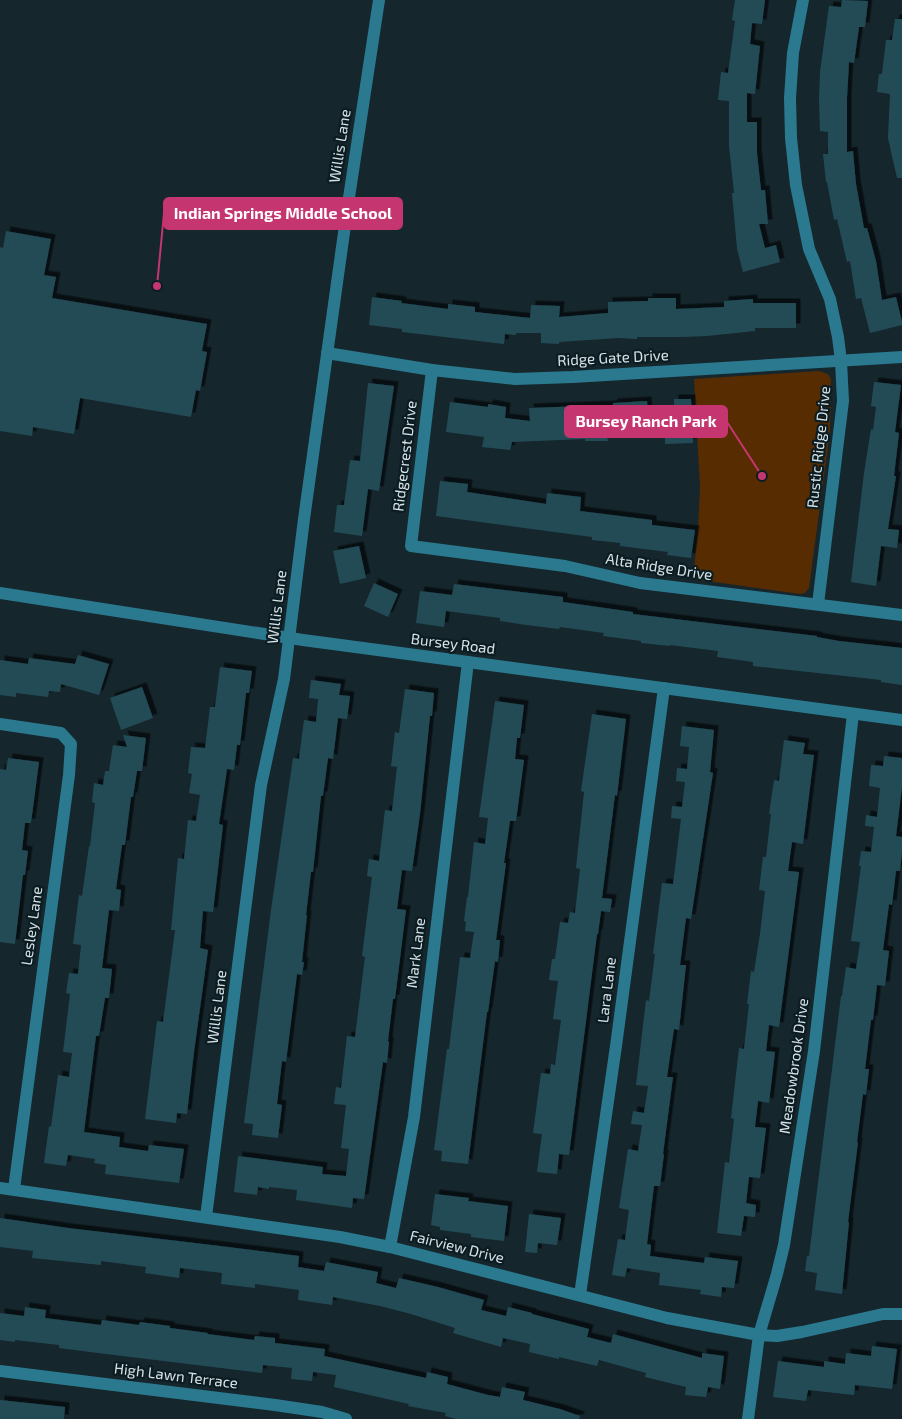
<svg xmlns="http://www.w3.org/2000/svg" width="902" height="1419" font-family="'Exo 2',sans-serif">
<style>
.green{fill:#572c00}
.building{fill:#234b57;filter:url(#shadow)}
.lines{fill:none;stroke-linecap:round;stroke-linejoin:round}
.minor{stroke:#2a798f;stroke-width:12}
.labels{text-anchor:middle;stroke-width:4.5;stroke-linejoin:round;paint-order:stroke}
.street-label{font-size:15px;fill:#d7e2e6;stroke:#0b1d22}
.leader{fill:none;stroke:#c53670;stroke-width:2}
.callout-dot{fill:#c53670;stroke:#0b1d22;stroke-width:2}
.callout{fill:#c53670;stroke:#c53670;stroke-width:2}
.callout-label{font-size:16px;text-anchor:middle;font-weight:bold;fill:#fff}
</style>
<defs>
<filter id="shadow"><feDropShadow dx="4.5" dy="-4.5" stdDeviation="0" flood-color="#0009"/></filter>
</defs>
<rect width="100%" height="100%" fill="#15262c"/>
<path class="green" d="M819 371 828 374 831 379 830 431 809 588 805 593 800 594 693 579 698 529 700 487 694 379Z"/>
<g class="building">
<path d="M735 0H765L762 24 752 23 750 44 760 46 755 94 747 93V122H757V153L761 190H765L768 224H759L765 248 776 245 780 262 743 272 737 249 732 193H734L729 146V101L718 100 721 72 728 73 735 21 732 20Z"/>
<path d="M842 0 868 1 865 27H859L854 63 849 62 847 98V152L853 151 856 184 864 228H867L876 261 882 300 896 297 902 322V325L870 333 861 298 856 299 850 261 847 262 837 219 834 220 827 182H826L823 154H828V132L820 131 819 99 820 72 829 6 841 7Z"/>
<path d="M895 19H902V178H897L888 138 890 94 877 92 879 74H882L886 40H892Z"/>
<path d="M6 231 51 239 44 275 56 277 52 298 207 324 202 351 207 352 200 391 196 390 191 417 80 398 74 434 33 427 32 436 0 431V247L3 248Z"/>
<path d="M372 297 402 301 401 303 448 309V304L475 307V312L530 318 531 305 560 306 559 317 608 313V302L648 301V298H676V309L724 307V301L753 299V303H796V328H755V331L707 336 683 337H637V339L618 338 559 342V344L541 343V333H516V335L505 334 504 344 402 332V329L369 325Z"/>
<path d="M874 382 901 385 895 432 899 433 894 476H896L888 529 899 530 897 548 881 546 876 586 851 582 864 473 871 429 873 430 876 407 871 406Z"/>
<path d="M368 383 394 386 379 491 368 489 362 536 334 532 337 505H344L350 460 360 461Z"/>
<path d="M674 399H691L693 443 665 444V432L607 436 608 441H585V439L512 442 510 450 482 447 484 437 446 432 450 402 488 407V404L506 407 505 418 530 421 529 408 613 405V403L647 401 648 412 674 411Z"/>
<path d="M440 481 468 484 467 492 546 504 547 493 581 497 580 511 652 520V525L695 530 691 558 667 555 668 552 620 546V543L592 540V537L436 516Z"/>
<path d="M359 546 366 578 340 584 333 551Z"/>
<path d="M374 583 398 594 388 617 364 606Z"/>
<path d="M454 584 563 597V602L633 612V614L817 636V637L839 641 902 648V685L881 682V680L753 666V662L717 657 718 651 670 645V646L641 643V641L603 636 604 633 560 627 559 629 526 625 500 621V618L446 611 444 627 416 623 420 591 452 595Z"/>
<path d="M78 655 109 664 99 695 61 684 60 692 49 691 48 697 16 693V697L0 695V660L28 664 29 658 75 664Z"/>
<path d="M220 667 252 671 249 693H246L240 745H237L234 770 227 769 219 824 223 825 213 912 203 911 200 948 208 950 194 1052 187 1114 177 1113 176 1123 145 1119 157 1021 163 1022 175 930H171L178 858 184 859 188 820 196 821 200 795 189 793 192 774 188 773 191 747 205 748 210 707H215Z"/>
<path d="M311 680 341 684 339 695 350 696 347 719 338 718 333 759 328 758 323 796H321L313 872H311L306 915H307L302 962H304L302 975 297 974 286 1062 282 1061 277 1104 282 1105 278 1138 252 1135 253 1124 244 1123 271 910 293 758 299 759 304 720 316 722 318 699 309 698Z"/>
<path d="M142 687 153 718 121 730 110 698Z"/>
<path d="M405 689 434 693 432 716H430L420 814 412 871 402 870 397 909 406 910 395 999H393L388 1041 389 1042 387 1063 383 1062 364 1199 353 1198 352 1208 296 1200 297 1190 269 1187V1189L258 1187 257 1195 234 1192 238 1156 323 1167 322 1174 346 1176 349 1149 341 1148 346 1105 334 1104 336 1087 341 1088 347 1036 355 1037 365 957 362 956 372 877 367 876 369 859 379 861 385 810 392 811 397 767 391 766 395 732 399 733Z"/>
<path d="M495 701 524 705 520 738H517L515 759 524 760 516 821H510L504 863H506L496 940H500L498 962 495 961 488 1012H487L468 1164 441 1161 442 1151 434 1150 447 1049H449L460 957 470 958 474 932 465 931 466 922 464 921 467 897H468L474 842 485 844 488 818 479 817Z"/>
<path d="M592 714 626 719 617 796 615 795 602 898 612 899 610 912 601 911 598 934H597L569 1155 559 1154 557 1174 537 1172 542 1134 533 1133 541 1073 550 1074 551 1064 555 1065 561 1020 553 1019 558 981 549 980 552 959H555L560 922 568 923 570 912 575 913 580 869 576 868 584 792 581 791Z"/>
<path d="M682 726 714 730 710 772 713 773 691 919 686 918 680 965H686L679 1030 674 1029 667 1077H673L663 1154H664L660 1186H654L647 1244 651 1245 650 1256 704 1263 705 1257 738 1261 734 1288 722 1287 721 1297 700 1294 701 1290 659 1285 660 1273 627 1268 625 1277 612 1275 618 1239 625 1240 629 1210 619 1208 628 1149 638 1151 642 1125 631 1124 633 1111 644 1113 648 1086 636 1085 646 1000 649 1001 655 954H653L662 883 673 884 679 835 681 819 671 818 672 806 682 807 685 782 676 781 677 768 687 769 689 747 680 746Z"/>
<path d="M123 735 146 738 142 771H137L133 797H131L125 845H122L116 889 121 890 119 911 109 910 102 968 112 969 109 998H105L99 1036H96L84 1132 120 1137 119 1147 148 1151 149 1145 184 1149 179 1183 105 1174 106 1165 94 1163 95 1159 68 1155 66 1166 44 1163 49 1126 51 1127 58 1075 69 1077 72 1053 63 1052 70 994 66 993 69 973 78 974 81 945 73 944 79 895 82 896 89 846H90L95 803 92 802 94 783 103 785 105 771H109L113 745 127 747Z"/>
<path d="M784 740 805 743 803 754 814 755 803 844 792 842 788 871 799 872 779 1027 769 1025 766 1051 775 1052 769 1103 758 1101 755 1127 766 1128 760 1178 749 1177 746 1203 756 1205 755 1217 744 1216 741 1236 717 1233 725 1162 729 1163 734 1119 731 1118 739 1048 744 1049 749 1004H747L751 971 754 972 760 934 765 891 759 890 763 857H766L771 814H769L774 780 779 781Z"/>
<path d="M884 756 902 758V787L896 836 902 837V851L900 871H896L892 905 889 904 883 950 889 951 885 986 877 985 873 1020H871L865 1069H869L866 1095 863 1094 857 1142H858L848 1222H849L842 1294 815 1290 817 1273 805 1271 807 1256H809L841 996H842L846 967 856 969 860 942 851 941 861 866H859L861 851 871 852 874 827 865 826 866 815 877 817 880 788 869 786 871 765 883 766Z"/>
<path d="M8 758 39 762 31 823H25L22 850 28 851 25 875H23L15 944 0 942V769L6 770Z"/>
<path d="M435 1194 469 1198 468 1201 508 1206 504 1241 471 1237V1234L440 1230V1227L431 1225Z"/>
<path d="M529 1214 561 1218 557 1245 538 1243 537 1253 525 1252Z"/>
<path d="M0 1218 68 1228 220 1246 299 1256 298 1267 324 1271 326 1262 378 1272 376 1283 396 1288 399 1278 438 1287 484 1300 481 1310 506 1316 508 1307 532 1313V1314L589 1329 587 1337 611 1343 613 1334 702 1358V1353L724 1356 720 1389 708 1387 706 1397 685 1395 686 1387 645 1377 646 1373 599 1360 597 1366 559 1357V1359L529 1352 530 1344 503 1338 501 1347 491 1344 453 1333 455 1328 411 1314 380 1306 333 1297 332 1305 298 1300 299 1290 255 1284V1288L221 1284 222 1273 180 1268 179 1278 145 1273 146 1267 101 1261V1265L32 1258 33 1251 0 1247Z"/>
<path d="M25 1307 46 1310 45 1318 101 1325 102 1320 139 1325 140 1322 170 1326V1328L208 1333 207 1334 254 1340 255 1336 275 1338V1343L325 1349 324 1356 426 1378 427 1372 448 1377 447 1384 488 1395 500 1397 502 1387 525 1392 523 1400 560 1409 580 1416 579 1419H457L445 1416 446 1413 408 1406 409 1404 334 1387 336 1375 313 1372 312 1381 291 1379 292 1368 263 1365 262 1373 98 1353 59 1348V1345L15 1340V1342L0 1340V1313L24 1316Z"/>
<path d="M872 1346 897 1349 892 1389 855 1385 854 1395 808 1390 806 1401 773 1397 778 1361 824 1367V1361L845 1364 846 1353 871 1356Z"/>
<path d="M0 1400 65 1407 64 1419H0Z"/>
</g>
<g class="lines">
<g class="minor">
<path d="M803 0 793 53 790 98 791 138 796 185 809 249 830 299 838 337 841 361 843 401 818 604"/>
<path d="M327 353 432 370 515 379 573 377 902 357"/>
<path d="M432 370 411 546 565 566 640 583 902 615"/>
<path d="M0 593 303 640 902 720"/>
<path d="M0 724 61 733 71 744 69 775 14 1189"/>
<path d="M0 1188 340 1237 390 1247 667 1318 759 1335 777 1336 802 1332 883 1314H902"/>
<path d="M206 1217 261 785 284 679 304 519 348 204 379 0"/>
<path d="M390 1247 414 1117 468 662"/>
<path d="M580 1295 616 1046 664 688"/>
<path d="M0 1371 275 1405 322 1412 346 1419"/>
<path d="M748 1419 759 1335 777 1274 784 1245 814 1051 853 714"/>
</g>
</g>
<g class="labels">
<g class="street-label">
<text transform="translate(340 146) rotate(-81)" y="5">Willis Lane</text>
<text transform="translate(613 358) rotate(-3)" y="5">Ridge Gate Drive</text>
<text transform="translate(819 447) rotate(-84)" y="5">Rustic Ridge Drive</text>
<text transform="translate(405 456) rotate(-83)" y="5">Ridgecrest Drive</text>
<text transform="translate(659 567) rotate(9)" y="5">Alta Ridge Drive</text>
<text transform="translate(277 607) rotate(-83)" y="5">Willis Lane</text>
<text transform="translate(453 644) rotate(7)" y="5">Bursey Road</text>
<text transform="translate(32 926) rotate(-82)" y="5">Lesley Lane</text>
<text transform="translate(416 953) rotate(-83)" y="5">Mark Lane</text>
<text transform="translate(607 990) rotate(-83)" y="5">Lara Lane</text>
<text transform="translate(217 1007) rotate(-83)" y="5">Willis Lane</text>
<text transform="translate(794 1066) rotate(-82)" y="5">Meadowbrook Drive</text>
<text transform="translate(457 1247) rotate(14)" y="5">Fairview Drive</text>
<text transform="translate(176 1376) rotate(7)" y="5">High Lawn Terrace</text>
</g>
</g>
<path class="leader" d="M157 286L164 213M762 476L727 422"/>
<g class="callout-dot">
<circle cx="157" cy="286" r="5"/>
<circle cx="762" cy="476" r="5"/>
</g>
<g class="callout">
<rect x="164" y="198" width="238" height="31" rx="5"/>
<rect x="565" y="406" width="162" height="31" rx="5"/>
</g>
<g class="callout-label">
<text x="283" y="219">Indian Springs Middle School</text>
<text x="646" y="427">Bursey Ranch Park</text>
</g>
</svg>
